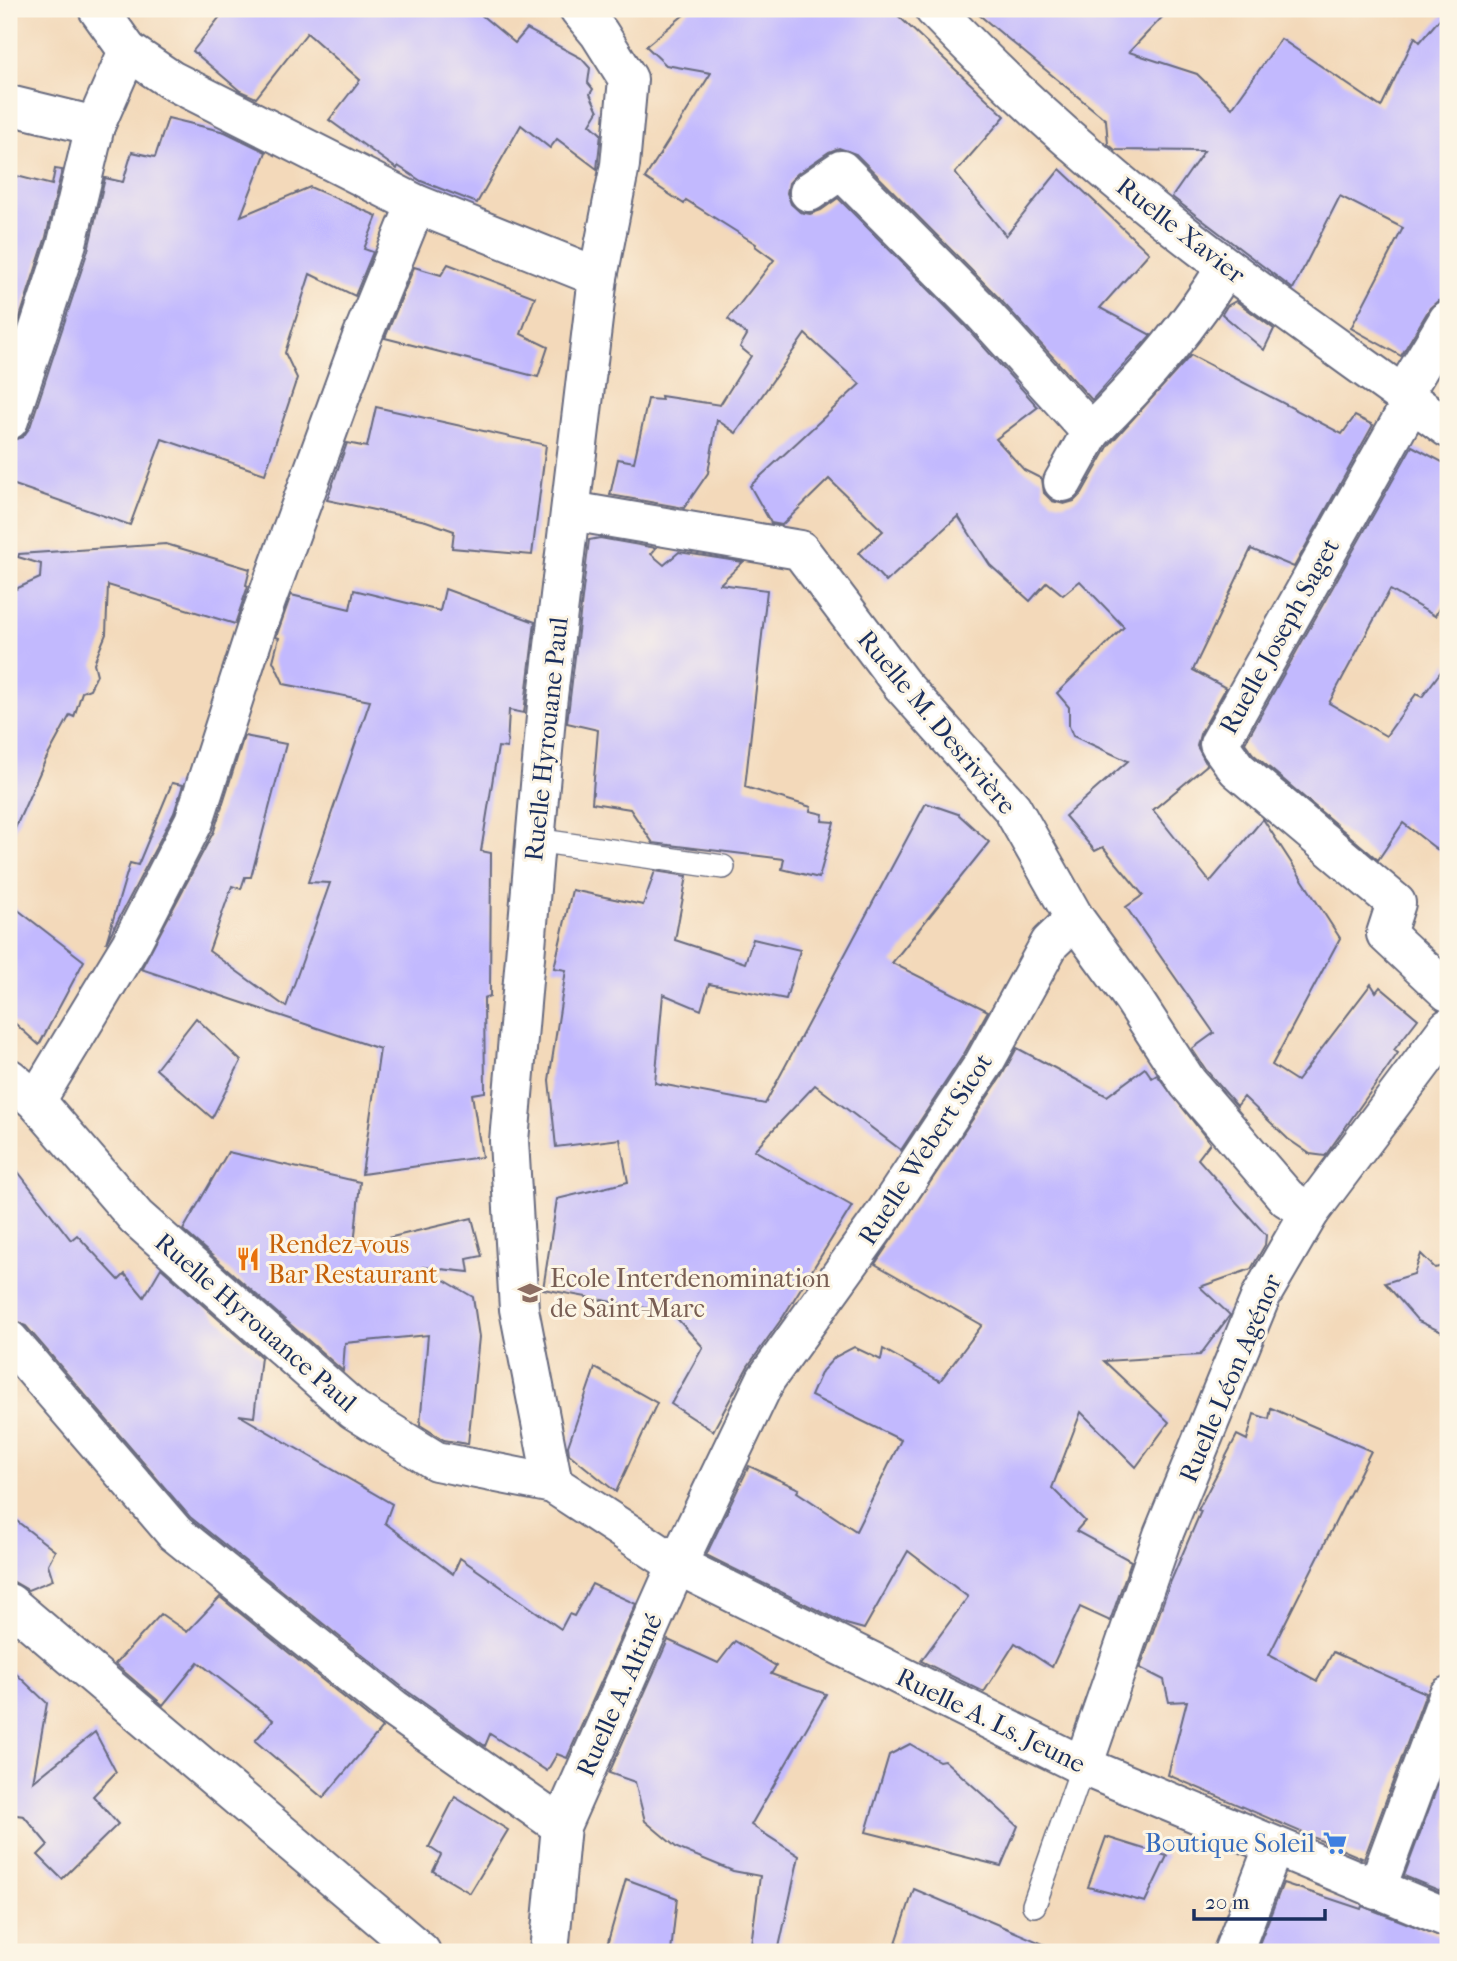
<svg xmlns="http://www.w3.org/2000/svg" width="1457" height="1961" font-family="'IM FELL French Canon',serif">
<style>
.building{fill:#c2b9fe}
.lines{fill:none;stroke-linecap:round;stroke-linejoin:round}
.lane-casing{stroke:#676a7e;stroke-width:26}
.street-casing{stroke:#676a7e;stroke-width:42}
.lane{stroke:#fff;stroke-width:23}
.street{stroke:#fff;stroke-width:38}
.labels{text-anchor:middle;stroke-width:6;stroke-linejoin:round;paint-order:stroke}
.street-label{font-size:26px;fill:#1b2f5e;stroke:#fcf5e5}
.food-label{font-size:26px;fill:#c56008;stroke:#fcf5e5;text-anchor:start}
.education-label{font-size:26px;fill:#785e54;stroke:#fcf5e5;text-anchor:start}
.shop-label{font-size:26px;fill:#366cbe;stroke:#fcf5e5;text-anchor:end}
</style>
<rect width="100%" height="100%" fill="#fcf5e5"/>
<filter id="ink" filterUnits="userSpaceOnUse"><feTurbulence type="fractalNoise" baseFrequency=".0143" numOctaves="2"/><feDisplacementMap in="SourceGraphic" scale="14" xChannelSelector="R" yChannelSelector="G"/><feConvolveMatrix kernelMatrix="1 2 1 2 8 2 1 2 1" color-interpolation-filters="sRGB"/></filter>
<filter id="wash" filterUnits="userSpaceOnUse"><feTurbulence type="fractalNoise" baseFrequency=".00686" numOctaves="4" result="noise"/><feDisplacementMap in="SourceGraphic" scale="28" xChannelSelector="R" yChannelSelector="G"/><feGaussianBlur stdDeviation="1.57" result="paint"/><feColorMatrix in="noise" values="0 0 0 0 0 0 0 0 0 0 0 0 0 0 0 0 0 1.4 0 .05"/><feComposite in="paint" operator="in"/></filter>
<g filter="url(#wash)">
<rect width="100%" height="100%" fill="#f3d9ba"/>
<g id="blocks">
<g class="building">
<path d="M226 9H474L515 43 527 29 581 58 590 68 588 83 593 89 590 94 598 111 590 124 601 134 597 169 557 139 550 148 521 125 477 203 421 181 398 166 397 169 329 120 360 80 307 33 256 98 240 91 193 51Z"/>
<path d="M691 9H891L1005 116 955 173 1006 236 1060 169 1149 253 1100 308 1151 335 1092 400 998 297 856 154 839 148 829 152 797 174 789 183 787 193 791 204 800 212 810 214 821 210 838 198 966 327 1038 407 996 439 1024 470 1042 479 1044 493 1052 501 1064 504 1074 501 1082 493 1109 445 1191 355 1342 434 1355 416 1373 425 1294 567 1251 549 1193 670 1226 688 1200 734 1197 746 1207 765 1153 810 1210 882 1263 819 1340 938 1272 1065 1297 1081 1371 984 1376 992 1380 987 1418 1019 1394 1050 1398 1053 1325 1156 1310 1154 1288 1139 1244 1097 1237 1106 1206 1070 1192 1049 1214 1033 1126 907 1143 895 1103 847 1095 851 1065 816 1128 761 1073 736 1069 726V707L1057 693 1124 627 1080 581 1063 595 1047 582 1030 601 990 565 958 516 886 582 859 553 883 531 829 479 782 525 771 523 750 486 860 384 805 334 736 433 717 420 708 473 684 508 610 495 618 459 634 462 648 399 662 400 661 396 720 405 751 356 740 347 747 335 728 319 774 260 755 246 756 244 686 200 684 204 645 178 711 73 666 65 646 46Z"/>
<path d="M972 9H1170L1129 52 1197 74 1232 108 1281 39 1381 107 1415 37 1420 42 1448 9V298L1438 301 1430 308 1401 356 1351 328 1403 228 1340 196 1293 289 1172 197 1204 151 1115 150 1108 144 1106 120Z"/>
<path d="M168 118 225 132 266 152 241 216 310 187 377 216 364 249 373 252 355 296 310 274 285 353 297 378 265 474 162 439 130 525 9 483V441L23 437 30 427 88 250 105 178 123 182 132 152 155 157Z"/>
<path d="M55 169 62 170 46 237 9 351V174L52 185Z"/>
<path d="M448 264 535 297 521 334 548 347 538 377 385 338 414 267 441 275Z"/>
<path d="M1236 301 1274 329 1264 350 1222 314 1227 306Z"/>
<path d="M376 407 546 445 532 555 452 548 454 531 426 521 327 500 347 443 367 447Z"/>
<path d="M1412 446 1448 465V592L1435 616 1390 590 1329 703 1386 736 1416 694 1422 697 1448 662V858L1403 823 1378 860 1253 754 1245 743Z"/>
<path d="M600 538 656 548 651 554 664 565 679 552 743 562 720 584 767 590 745 787 811 807 810 811 823 814 822 821 834 822 819 878 782 869 784 859 653 843 630 809 592 803 598 730 567 723 589 540Z"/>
<path d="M166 544 250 569 246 585 248 586 235 624 108 585 106 634 94 663 97 675 90 689 82 692 74 717 70 715 45 761 9 842V592L40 578 41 564 18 557 19 554Z"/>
<path d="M445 589 535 622 524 713 509 710 507 748 498 747 481 851 491 853 490 996 484 998 485 1092 472 1094 482 1157 362 1174 380 1049 141 969 214 831 244 736 286 744 251 877H245L241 889 232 886 209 951 286 1007 330 883 308 882 370 701 284 684 273 661 279 638 276 637 291 595 350 609 354 590 440 611Z"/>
<path d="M172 783 183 785 174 813 106 943 130 863 138 865Z"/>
<path d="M926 803 958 814 989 842 892 963 988 1011 964 1054 901 1150 815 1085 754 1150 852 1206 783 1317 748 1366 713 1431 671 1404 703 1347 672 1313 543 1289 557 1199 628 1182 620 1139 556 1147 549 1080 566 970 554 968 572 890 643 905 655 871 687 876 675 940 745 963 753 939 800 950 786 999 709 984 701 1010 663 994 655 1083 765 1104Z"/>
<path d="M9 903 84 961 39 1045 9 1018Z"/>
<path d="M196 1018 241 1061 212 1118 156 1069Z"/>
<path d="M1017 1048 1107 1096 1145 1068 1152 1078 1157 1075 1210 1143 1198 1159 1266 1235 1265 1245 1251 1269 1200 1287 1230 1315 1200 1355 1104 1361 1169 1422 1136 1467 1081 1412 1052 1488 1085 1521 1076 1531 1131 1561 1110 1621 1080 1607 1052 1667 1015 1643 984 1692 921 1661 968 1597 908 1551 864 1629 846 1624 706 1555 749 1466 799 1489 797 1492 856 1531 901 1440 811 1396 822 1371 835 1357 854 1347 881 1360 883 1349 940 1381 982 1325 875 1264 1001 1077Z"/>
<path d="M228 1152 360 1182 354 1246 472 1218 482 1256 467 1259 469 1272 422 1267 473 1297 479 1337 468 1444 444 1440 420 1425 428 1335 345 1343 343 1371 183 1230Z"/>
<path d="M9 1160 71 1240 77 1235 119 1280 125 1274 144 1297 161 1268 261 1357 254 1417 239 1415 392 1504 385 1523 453 1574 460 1558 561 1629 569 1614 574 1616 592 1584 636 1604 567 1758 557 1754 547 1771 490 1734 485 1746 407 1691 190 1517 26 1326 9 1319Z"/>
<path d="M1421 1254 1435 1268 1448 1265V1335L1418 1321 1385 1283 1414 1274Z"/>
<path d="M595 1368 657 1403 616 1492 569 1454 568 1446Z"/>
<path d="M1271 1408 1371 1451 1269 1655 1317 1681 1333 1652 1426 1693 1364 1859 1168 1775 1187 1701 1169 1702 1164 1680 1140 1668 1170 1583 1201 1511 1198 1510 1237 1435 1247 1440 1254 1414 1269 1419Z"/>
<path d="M9 1515 55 1551 48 1564 53 1580 28 1590 9 1579Z"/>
<path d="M220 1597 382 1728 323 1798 255 1741 273 1720 198 1662 163 1705 115 1664 161 1614 187 1632Z"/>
<path d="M668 1640 718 1663 735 1641 776 1666 771 1674 826 1694 751 1825 799 1856 778 1952H750L760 1876 733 1871 677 1848 645 1821 635 1782 609 1773Z"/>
<path d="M9 1667 47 1703 33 1782 95 1732 116 1772 93 1796 118 1824 62 1879 38 1855 48 1845 24 1816 9 1814Z"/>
<path d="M910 1744 939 1761 944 1760 1018 1826 1001 1866 866 1832 889 1755Z"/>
<path d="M1448 1758V1894L1404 1876Z"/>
<path d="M455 1797 508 1830 470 1893 433 1871 441 1855 429 1847Z"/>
<path d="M1106 1837 1167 1856 1145 1902 1088 1887Z"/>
<path d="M626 1879 677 1898 671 1952H605Z"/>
<path d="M1283 1883 1361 1909 1362 1906 1448 1939V1952H1256Z"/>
<path d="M914 1889 1062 1952H893Z"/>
</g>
</g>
</g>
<g filter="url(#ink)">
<use href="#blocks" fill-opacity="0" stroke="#676a7e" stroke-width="2"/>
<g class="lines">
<g class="lane-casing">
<g id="lane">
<path d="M535 840 723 867"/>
<path d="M1034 1905 1083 1766"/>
</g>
</g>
<g class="street-casing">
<g id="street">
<path d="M98 9 128 51 171 80 416 204 598 277"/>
<path d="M934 9C982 59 1031 107 1084 152 1198 253 1326 338 1448 428"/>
<path d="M9 105 95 126"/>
<path d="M809 192 841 170 982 312 1091 432C1142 382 1189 328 1226 267"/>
<path d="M1403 395 1448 320"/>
<path d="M1412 401 1219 744 1237 769 1396 903 1386 934 1448 992"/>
<path d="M9 420 67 243 95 126 128 51"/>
<path d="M1063 482 1091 432"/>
<path d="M571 511 800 550 902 685 1012 808 1075 919 1132 997 1188 1083 1287 1198 1310 1212"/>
<path d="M9 1078 36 1101 136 1217 354 1410 436 1461 553 1484 677 1565 1083 1766 1448 1918"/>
<path d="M36 1101 131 944 194 821 257 626 362 337 416 204"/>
<path d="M9 1340 175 1533 394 1709 561 1826"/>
<path d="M553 1484 519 1309 509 1141 547 705 598 277 620 165 628 79 599 33 579 9"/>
<path d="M9 1603 421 1952"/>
<path d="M1083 1766 1163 1535 1261 1296 1310 1212 1448 1028"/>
<path d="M1376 1890 1448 1696"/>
<path d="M549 1952 561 1826 677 1565 766 1379 886 1212 983 1065 1050 943 1075 919"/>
<path d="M1233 1952 1273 1848"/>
</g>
</g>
<use href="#lane" class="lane"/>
<use href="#street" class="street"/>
</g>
</g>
<defs>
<g id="restaurant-bare" transform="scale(1.89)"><path d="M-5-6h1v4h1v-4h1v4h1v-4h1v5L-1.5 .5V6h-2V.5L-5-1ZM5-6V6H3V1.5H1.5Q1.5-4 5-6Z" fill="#e8710a" stroke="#fcf5e5" stroke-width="2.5" paint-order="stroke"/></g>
<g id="school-bare" transform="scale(1.89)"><path d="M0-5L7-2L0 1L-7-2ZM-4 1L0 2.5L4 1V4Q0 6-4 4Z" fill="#8d6e63" stroke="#fcf5e5" stroke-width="2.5" paint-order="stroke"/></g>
<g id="supermarket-bare" transform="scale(1.89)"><path d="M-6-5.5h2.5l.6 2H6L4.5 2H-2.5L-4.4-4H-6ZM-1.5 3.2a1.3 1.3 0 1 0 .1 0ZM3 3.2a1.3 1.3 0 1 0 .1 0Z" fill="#3f7fe0" stroke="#fcf5e5" stroke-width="2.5" paint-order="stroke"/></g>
</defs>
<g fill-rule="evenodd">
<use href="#restaurant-bare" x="248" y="1259"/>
<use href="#school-bare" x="530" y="1293"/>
<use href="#supermarket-bare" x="1335" y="1843"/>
</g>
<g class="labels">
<g class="street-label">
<text transform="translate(1181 230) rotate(38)" y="9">Ruelle Xavier</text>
<text transform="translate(1279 636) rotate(-61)" y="9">Ruelle Joseph Saget</text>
<text transform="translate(937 722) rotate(50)" y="9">Ruelle M. Desrivière</text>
<text transform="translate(546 739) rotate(-84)" y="9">Ruelle Hyrouane Paul</text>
<text transform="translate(925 1149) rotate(-57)" y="9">Ruelle Webert Sicot</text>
<text transform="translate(256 1322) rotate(41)" y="9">Ruelle Hyrouance Paul</text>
<text transform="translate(1230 1378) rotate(-67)" y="9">Ruelle Léon Agénor</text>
<text transform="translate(619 1695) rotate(-66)" y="9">Ruelle A. Altiné</text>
<text transform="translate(991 1720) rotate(26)" y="9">Ruelle A. Ls. Jeune</text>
</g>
<g class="food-label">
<text x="268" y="1253">Rendez-vous<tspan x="268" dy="30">Bar Restaurant</tspan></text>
</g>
<g class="education-label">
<text x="550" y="1287">Ecole Interdenomination<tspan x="550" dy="30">de Saint-Marc</tspan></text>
</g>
<g class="shop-label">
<text x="1315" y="1852">B0utique Soleil</text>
</g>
</g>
<rect width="1457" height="1961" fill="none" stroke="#fcf5e5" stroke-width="35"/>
<path d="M1194 1909v10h131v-10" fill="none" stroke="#1b2f5e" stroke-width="3.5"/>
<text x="1205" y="1909" font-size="21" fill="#1b2f5e" stroke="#fcf5e5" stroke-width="5" paint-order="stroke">20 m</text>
</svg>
